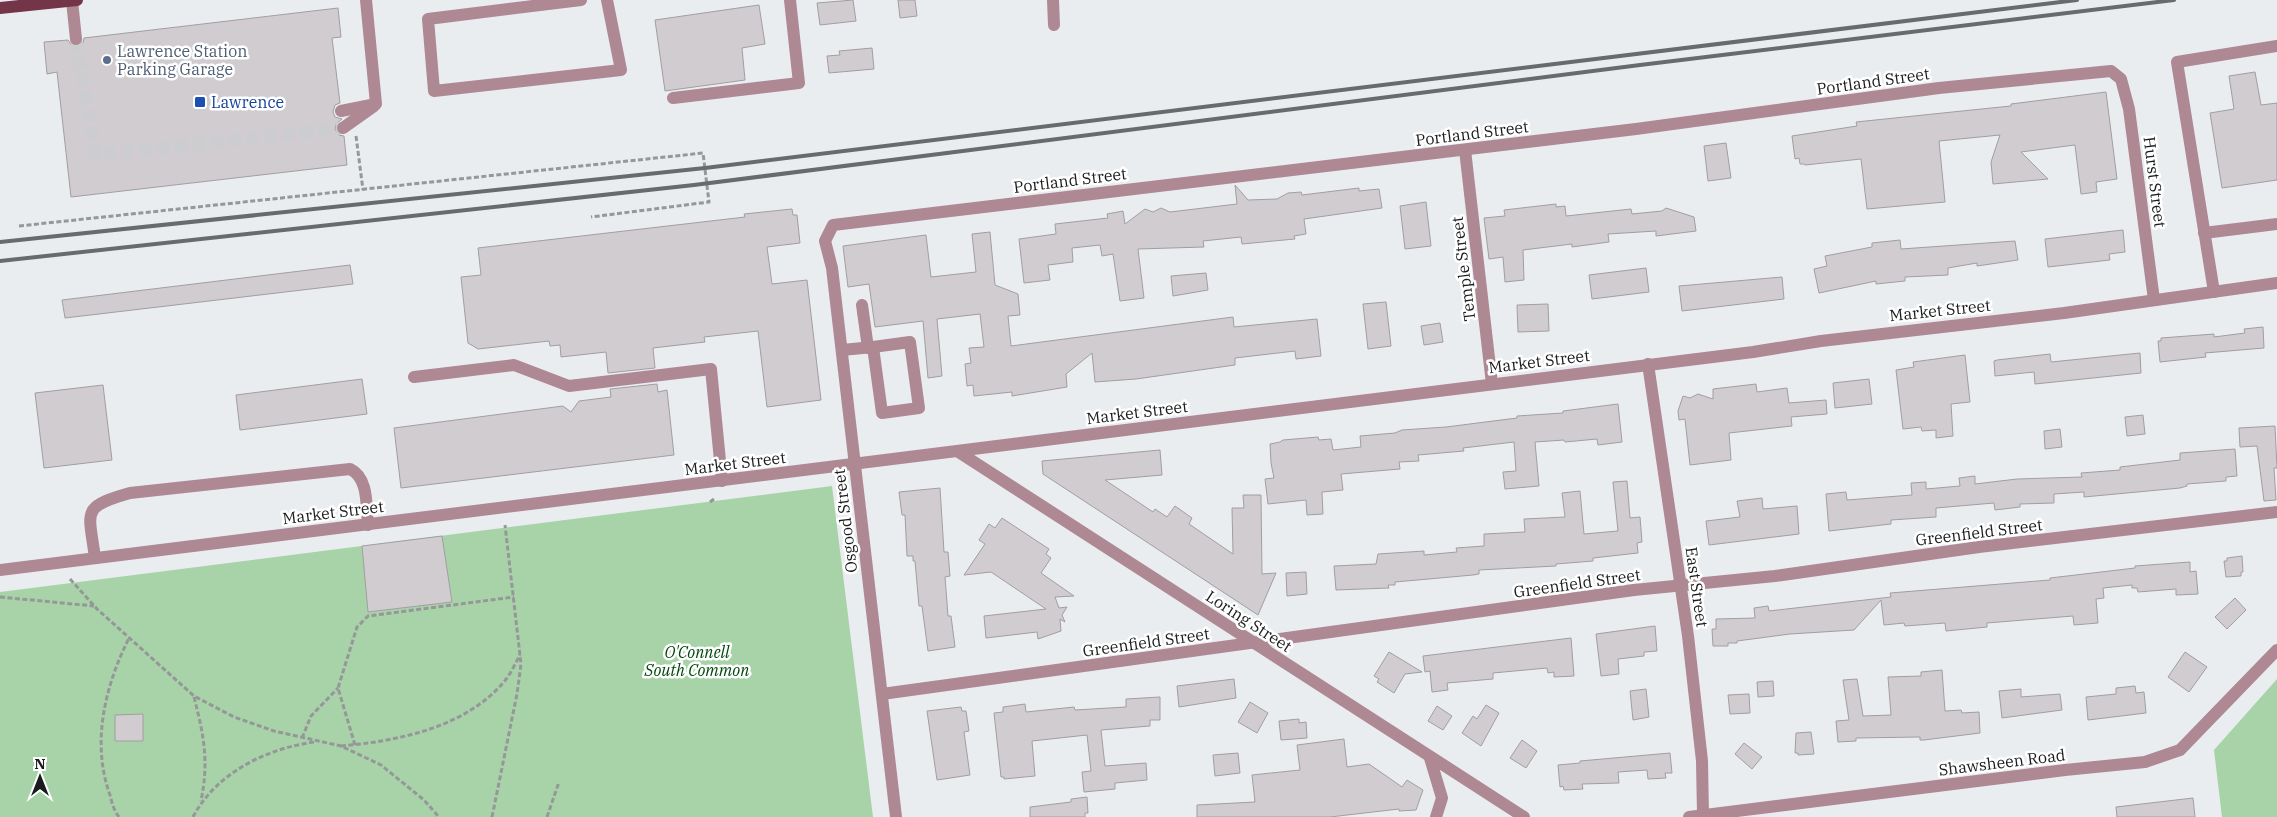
<svg xmlns="http://www.w3.org/2000/svg" width="2277" height="817" font-family="'IBM Plex Serif',serif">
<style>
.green{fill:#a8d3a9}
.building{fill:#d0cccf;stroke:#a29ea0}
.lines{fill:none;stroke-linecap:round;stroke-linejoin:round}
.minor-tunnel{stroke:#cbcdd0;stroke-width:12;stroke-dasharray:12 6;stroke-linecap:butt}
.path{stroke:#959799;stroke-width:3;stroke-dasharray:5 2.5;stroke-linecap:butt}
.minor{stroke:#ae8892;stroke-width:12}
.major{stroke:#743549;stroke-width:12}
.rail{stroke:#696a6c;stroke-width:4}
.service-dot{fill:#5c6f8a;stroke:#fff;stroke-width:2}
.transit-dot{fill:#1a4fb4;stroke:#fff;stroke-width:2}
.labels{text-anchor:middle;stroke-width:5;stroke-linejoin:round;paint-order:stroke}
.service-label{font-size:16px;fill:#4e5e75;stroke:#fff;text-anchor:start}
.street-label{font-size:16px;fill:#191a1b;stroke:#fff}
.transit-label{font-size:16px;fill:#164399;stroke:#fff;text-anchor:start}
.park-label{font-size:16px;font-style:italic;fill:#00470d;stroke:#fff}
</style>
<rect width="100%" height="100%" fill="#eaedf0"/>
<g class="green">
<path d="M832 486 873 817H0V592Z"/>
<path d="M2277 679V817H2222L2214 750Z"/>
</g>
<g class="building">
<path d="M853 0 856 21 820 25 817 3Z"/>
<path d="M898 0H915L917 16 900 18Z"/>
<path d="M759 5 765 44 742 48 745 80 665 91 655 20Z"/>
<path d="M338 8 341 37 332 38 340 103 335 105 333 112 335 117 342 119 336 124 335 129 339 135 344 136 347 165 71 197 57 72 47 74 44 42 68 40 72 46 77 47 83 43 84 38Z"/>
<path d="M872 48 874 69 829 73 827 56 840 55 839 51Z"/>
<path d="M2255 72 2261 105 2277 103V180L2222 188 2210 113 2234 109 2229 76Z"/>
<path d="M2106 92 2117 179 2096 182 2097 192 2081 194 2075 145 2021 152 2048 179 1993 184 1991 162 2000 135 1939 141 1945 202 1867 209 1861 159 1805 165 1804 164H1800L1799 158 1795 159 1792 136 1857 126 1856 122 1991 108 2011 106V104Z"/>
<path d="M1726 143 1731 178 1708 181 1704 146Z"/>
<path d="M1235 185 1248 200 1277 199 1288 193 1301 192 1302 195 1359 188V191L1379 189 1382 208 1304 219 1306 234 1294 236 1295 239 1242 244 1241 237 1203 241 1204 247 1138 249 1144 298 1120 301 1113 254 1102 256 1100 245 1072 248 1073 262 1048 265 1050 280 1024 283 1019 239 1056 234 1055 224 1108 218 1107 214 1123 211 1125 224 1145 209 1153 212 1161 208 1170 212 1237 204Z"/>
<path d="M1426 202 1431 246 1405 249 1400 206Z"/>
<path d="M1556 204V207L1565 206 1566 216 1631 209 1632 214 1662 211 1666 208 1694 217 1696 231 1656 236V231L1608 234 1609 242 1572 247V244L1523 250 1524 280 1505 282 1503 257 1489 259 1484 218 1505 216 1504 210Z"/>
<path d="M792 209 793 215H797L800 243 767 247 772 284 807 280 821 400 767 407 758 331 704 337 705 342 653 348 655 368 608 373 606 352 561 357 560 345 550 346 549 341 478 349 468 343 461 277 481 275 478 248 745 217 744 214Z"/>
<path d="M2123 230 2125 252 2109 254 2110 260 2048 267 2045 239Z"/>
<path d="M990 232 995 285 1018 294 1020 315 1008 316 1011 346 1233 317 1234 327 1317 319 1321 356 1296 359 1295 351 1235 358V365L1136 379 1095 382 1092 353 1066 374 1067 387 1012 396V392L974 396 973 385 967 386 965 364 971 363 969 348 984 347 980 314 937 319 942 376 928 378 923 321 875 327 869 284 848 287 843 246 926 235 931 277 976 272 972 234Z"/>
<path d="M1900 240 1901 249 2015 241 2018 260 1977 266V263L1948 268V275L1905 277V281L1876 284V281L1819 293 1814 269 1827 266 1825 256 1872 247V243Z"/>
<path d="M350 265 353 284 65 318 62 300Z"/>
<path d="M1646 268 1649 292 1592 299 1589 275Z"/>
<path d="M1206 273 1208 290 1173 296 1171 276Z"/>
<path d="M1782 277 1784 299 1682 311 1679 286Z"/>
<path d="M1386 302 1391 346 1368 349 1363 304Z"/>
<path d="M1548 304 1549 331 1518 332 1517 305Z"/>
<path d="M1440 323 1443 342 1424 345 1421 326Z"/>
<path d="M2263 327 2264 348 2205 353 2206 357 2160 362 2158 341H2161V338L2214 334V337L2245 333 2244 329Z"/>
<path d="M2140 353 2141 373 2035 384 2034 372 1995 376 1994 361 1997 360 2050 354 2051 362Z"/>
<path d="M1965 355 1970 402 1951 404 1953 436 1936 438V430L1922 431 1921 427 1903 429 1896 370 1914 367 1913 362Z"/>
<path d="M362 379 367 414 240 430 236 395Z"/>
<path d="M1869 379 1872 404 1835 408 1833 383Z"/>
<path d="M657 384 658 392 667 390 674 455 401 488 394 428 563 406 571 412 579 401 611 397 610 389Z"/>
<path d="M1756 384 1757 392 1787 388 1789 403 1826 400 1827 414 1791 417 1792 426 1729 433 1731 460 1690 465 1685 419 1679 420 1678 411 1683 396 1690 398 1698 394 1713 399V389Z"/>
<path d="M103 385 112 460 44 468 35 393Z"/>
<path d="M1618 404 1622 442 1598 445 1597 439 1565 442 1564 440 1535 442 1539 486 1505 489 1503 472 1516 471 1514 442 1463 448 1464 451 1418 455 1419 461 1399 462 1400 469 1341 474 1343 490 1322 492 1323 514 1307 515 1306 500 1268 504 1265 479 1274 478 1271 463 1270 444 1280 442 1283 440 1318 437 1319 440 1331 439 1333 450 1361 447 1360 436 1395 433 1402 430 1446 427 1517 418V416L1563 413V411Z"/>
<path d="M2143 415 2145 434 2127 436 2125 417Z"/>
<path d="M2275 426 2277 468H2274L2276 500 2264 501 2257 446 2240 447 2239 428Z"/>
<path d="M2060 429 2062 447 2045 449 2044 431Z"/>
<path d="M2235 449 2237 476 2226 477V481L2187 484V486L2180 488 2084 497V492L2054 494V503L2020 504V507L1995 510 1994 503 1936 508V517L1891 520V524L1829 531 1826 494 1846 492 1847 500 1912 495 1911 483 1926 482V489L1960 486 1959 478 1975 476V484L2017 479 2082 477 2081 473 2120 470V467L2180 460V453Z"/>
<path d="M1160 450 1162 475 1105 480 1153 512 1155 509 1167 517 1175 506 1192 518 1189 524 1233 554 1232 508H1244L1243 495H1261L1262 574 1276 573 1258 615 1043 474 1042 461Z"/>
<path d="M1627 481 1630 518 1640 517 1642 542 1637 543 1638 553 1593 558V561L1556 564V566L1479 570V574L1473 575 1395 582V585H1388L1389 588 1336 590 1334 566 1376 564 1378 554 1424 551V555L1457 552 1456 548 1484 546V534L1525 532 1524 519 1565 517 1562 493 1580 491 1584 534 1618 531 1613 482Z"/>
<path d="M940 488 944 552H948L950 576 945 577 948 616H951L955 647 928 651 922 606H919L915 561H913V556H907L905 515H902L899 492Z"/>
<path d="M1762 498 1763 509 1797 506 1799 534 1709 545 1706 521 1740 517 1737 501Z"/>
<path d="M1002 518 1049 549 1046 554 1051 558 1041 573 1074 596 1055 597 1059 608 1067 607 1062 615 1065 622 1060 619 1061 631 1038 639 1037 632 986 638 984 616 1046 609 991 572 964 575 985 544 979 540 989 524 995 528Z"/>
<path d="M442 536 452 602 368 612 362 546Z"/>
<path d="M2242 556 2243 572H2241V576L2226 577 2224 561H2227V558Z"/>
<path d="M2190 562V572L2196 571 2198 594 2176 595V589L2138 592 2137 588H2132V585L2103 588 2104 598 2096 599 2098 623 2074 625 2073 616 1987 623V627L1946 631 1945 623 1905 626 1904 623 1884 625 1881 600 1854 630 1790 634 1737 641V643H1728V646H1713L1712 629H1716V619L1755 618 1754 608 1768 606 1769 611 1891 597 1890 593 2050 580V578L2135 568V566Z"/>
<path d="M1306 572 1307 594 1287 596 1286 573Z"/>
<path d="M2235 598 2246 610 2227 629 2215 617Z"/>
<path d="M1655 626 1657 651 1644 652V656L1618 659 1619 674 1601 676 1596 634Z"/>
<path d="M1571 638 1574 676 1554 677V672L1548 673 1547 668 1493 673V679L1447 683 1448 690 1432 692 1430 671 1425 672 1423 656Z"/>
<path d="M1389 652 1422 672 1405 674 1394 693 1377 682 1379 679 1374 676Z"/>
<path d="M2185 652 2207 667 2189 692 2168 677Z"/>
<path d="M1942 670 1945 711 1961 710 1962 713 1979 712 1980 733 1924 740H1920V737L1856 738V741L1838 742 1836 721 1849 720 1843 680 1857 679 1863 716 1891 715 1888 677 1921 676V672Z"/>
<path d="M1234 679 1236 698 1179 707 1177 686Z"/>
<path d="M1773 681 1774 696 1758 697 1757 682Z"/>
<path d="M2135 686 2136 693 2144 692 2146 713 2088 720 2086 697 2116 694V688Z"/>
<path d="M1646 689 1649 717 1633 720 1630 691Z"/>
<path d="M2021 689V697L2060 694 2062 710 2002 718 1999 691Z"/>
<path d="M1749 694 1750 713 1730 714 1728 695Z"/>
<path d="M1160 697V720H1150V726L1101 730 1105 766 1146 763 1147 780 1115 783V789L1084 792 1082 772 1091 771 1087 735 1032 741 1035 776 1004 779V777H1001L994 713 1003 712V707L1025 704 1026 712 1074 707 1075 710 1126 707V699Z"/>
<path d="M1250 702 1268 713 1257 733 1238 722Z"/>
<path d="M1486 705 1499 713 1481 746 1462 733 1473 716 1477 719Z"/>
<path d="M1437 706 1452 716 1443 730 1428 721Z"/>
<path d="M961 707 962 711H966L969 731 964 732 970 775 937 780 927 711Z"/>
<path d="M143 714V741H115V715Z"/>
<path d="M1299 719V723L1306 722 1307 738 1281 740 1279 721Z"/>
<path d="M1811 732 1814 754 1798 755V753H1795L1796 733Z"/>
<path d="M1344 739 1347 767 1369 764 1402 787 1407 780 1423 790 1416 810 1399 811V809L1330 817H1197V805L1255 802 1252 775 1300 770 1297 745Z"/>
<path d="M1522 740 1537 751 1526 768 1510 758Z"/>
<path d="M1744 743 1762 757 1752 769 1735 754Z"/>
<path d="M1238 753 1240 773 1215 776 1213 755Z"/>
<path d="M1670 753 1672 773H1665L1666 778 1648 779 1647 770 1618 772 1619 783 1582 784 1583 789 1564 790 1563 786 1560 787 1558 765 1580 763V761Z"/>
<path d="M1087 797 1088 813H1085V817H1030V807L1071 802V799Z"/>
<path d="M2193 798 2195 817H2117L2116 807Z"/>
</g>
<g class="lines">
<path class="minor-tunnel" d="M76 39 95 155 343 128"/>
<g class="path">
<path d="M356 136 363 190"/>
<path d="M19 226 703 153 709 202 591 217"/>
<path d="M710 502 714 499"/>
<path d="M70 579 97 609 194 696 234 717 274 731 341 746 381 765 424 800 439 817"/>
<path d="M0 597 94 606"/>
<path d="M194 697C204 736 209 761 201 801"/>
<path d="M302 738 311 716 338 688"/>
<path d="M355 745 338 688 357 627 368 616 514 597"/>
<path d="M341 746C399 741 469 727 507 678 512 671 516 662 520 655"/>
<path d="M119 817C114 811 112 803 110 795 91 743 105 686 129 638"/>
<path d="M193 817C216 773 267 748 315 742"/>
<path d="M492 817 517 694 521 664 505 525"/>
<path d="M547 817 559 782"/>
</g>
<g class="minor">
<path d="M581 0 428 19 434 91 621 70 607 0"/>
<path d="M1053 0 1054 25"/>
<path d="M72 1 76 39"/>
<path d="M673 98 799 83 790 0"/>
<path d="M341 111 376 104 366 0"/>
<path d="M343 128 374 106"/>
<path d="M1465 150 1492 384"/>
<path d="M2204 233 2277 224"/>
<path d="M2214 292 2177 62 2277 46"/>
<path d="M862 305 868 348"/>
<path d="M910 342 919 408 882 413 873 347Z"/>
<path d="M842 350 873 347"/>
<path d="M1648 364 1688 636 1702 761 1703 815"/>
<path d="M414 377 514 365 569 386 711 369 722 481"/>
<path d="M957 451 1524 817"/>
<path d="M95 558C89 511 80 507 130 493L350 469C369 478 366 506 368 525"/>
<path d="M0 570 1753 352 1821 341 2064 313 2277 283"/>
<path d="M882 694 1634 590 1775 576 1979 547 2277 512"/>
<path d="M1430 758 1442 798 1436 817"/>
<path d="M896 817 832 268 825 241 833 225 1636 129 1939 88 2111 71 2121 79 2129 109 2154 300"/>
<path d="M1689 817 2065 770 2145 762 2180 750 2277 650"/>
</g>
<path class="major" d="M0 8 77 0"/>
<g class="rail">
<path d="M0 242 705 168 2077 0"/>
<path d="M0 261 694 185 1640 65 2174 0"/>
</g>
</g>
<circle class="service-dot" cx="107" cy="60" r="5"/>
<rect class="transit-dot" x="194" y="96" width="12" height="12" rx="2.5"/>
<g class="labels">
<g class="service-label">
<text x="117" y="57">Lawrence Station<tspan x="117" dy="18">Parking Garage</tspan></text>
</g>
<g class="street-label">
<text transform="translate(1873 81) rotate(-8)" y="6">Portland Street</text>
<text transform="translate(1472 133) rotate(-7)" y="6">Portland Street</text>
<text transform="translate(1070 180) rotate(-7)" y="6">Portland Street</text>
<text transform="translate(2155 182) rotate(83)" y="6">Hurst Street</text>
<text transform="translate(1463 269) rotate(-97)" y="6">Temple Street</text>
<text transform="translate(1940 310) rotate(-6)" y="6">Market Street</text>
<text transform="translate(1539 361) rotate(-7)" y="6">Market Street</text>
<text transform="translate(1137 412) rotate(-7)" y="6">Market Street</text>
<text transform="translate(735 463) rotate(-7)" y="6">Market Street</text>
<text transform="translate(333 512) rotate(-7)" y="6">Market Street</text>
<text transform="translate(845 521) rotate(-97)" y="6">Osgood Street</text>
<text transform="translate(1979 532) rotate(-7)" y="6">Greenfield Street</text>
<text transform="translate(1577 583) rotate(-8)" y="6">Greenfield Street</text>
<text transform="translate(1697 587) rotate(82)" y="6">East Street</text>
<text transform="translate(1249 621) rotate(33)" y="6">Loring Street</text>
<text transform="translate(1146 642) rotate(-8)" y="6">Greenfield Street</text>
<text transform="translate(2002 762) rotate(-7)" y="6">Shawsheen Road</text>
</g>
<g class="transit-label">
<text x="211" y="108">Lawrence</text>
</g>
<g class="park-label">
<text x="697" y="658">O'Connell<tspan x="697" dy="18">South Common</tspan></text>
</g>
</g>
<g transform="translate(40 777)" stroke="#ffffff" stroke-width="4" paint-order="stroke">
<path d="M0-4L9 19L0 12L-9 19Z" fill="#191a1b"/>
<text y="-8" font-size="14" font-weight="bold" text-anchor="middle" fill="#191a1b">N</text>
</g>
</svg>
